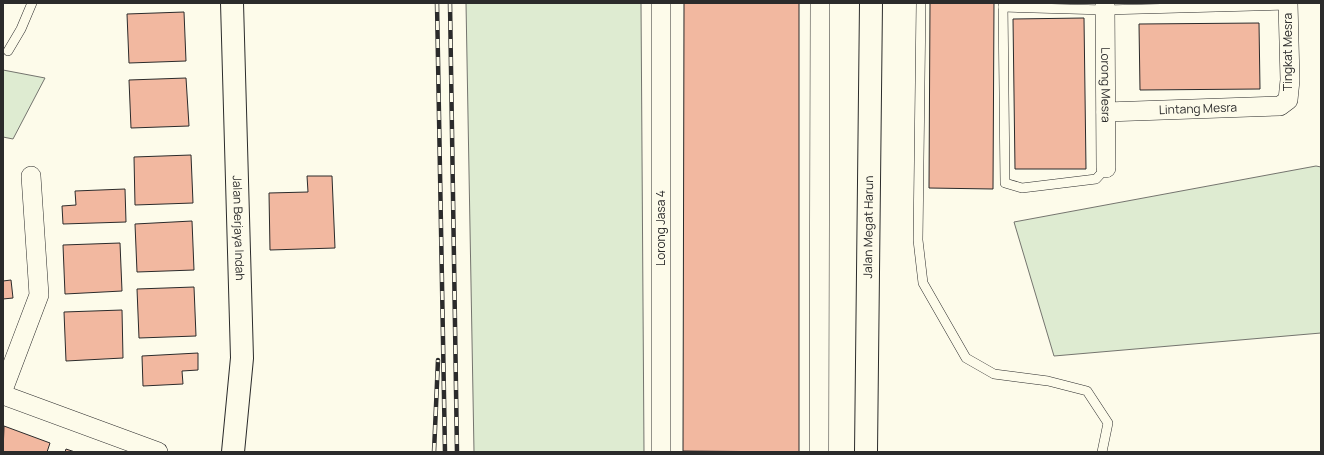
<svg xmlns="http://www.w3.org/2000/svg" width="1324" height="455" font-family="Manrope,sans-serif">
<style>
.green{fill:#deebd1;stroke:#74746e}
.building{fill:#f2b8a0;stroke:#2b2b2b}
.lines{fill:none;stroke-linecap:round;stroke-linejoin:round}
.service-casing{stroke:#2b2b2b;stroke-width:10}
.minor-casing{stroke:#2b2b2b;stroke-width:20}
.tertiary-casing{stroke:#2b2b2b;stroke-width:24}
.service{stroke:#fdfbea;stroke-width:9}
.minor{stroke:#fdfbea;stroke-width:19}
.tertiary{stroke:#fdfbea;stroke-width:22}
.rail-casing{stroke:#2b2b2b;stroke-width:4.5}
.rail{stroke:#fdfbea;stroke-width:3;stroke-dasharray:9;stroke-linecap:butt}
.labels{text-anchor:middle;stroke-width:3;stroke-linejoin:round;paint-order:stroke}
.street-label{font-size:12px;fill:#2b2b2b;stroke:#fdfbea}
</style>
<rect width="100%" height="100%" fill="#fdfbea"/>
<g class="green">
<path d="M466 3H641L644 452H474Z"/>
<path d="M3 70 45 78 13 139 3 137Z"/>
<path d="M1316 166 1321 167V333L1054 356 1014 222Z"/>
</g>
<g class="building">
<path d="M684 3H799V452L683 451Z"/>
<path d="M930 3H994L993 189 929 188Z"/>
<path d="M184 12 186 61 129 63 127 14Z"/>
<path d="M1084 18 1086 169H1015L1013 19Z"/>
<path d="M1259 23 1260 89 1140 90 1139 24Z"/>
<path d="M186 78 189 126 131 128 129 80Z"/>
<path d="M191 155 193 203 135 205 134 157Z"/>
<path d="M307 176H332L335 248 270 250 269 193 308 192Z"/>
<path d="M125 189 126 222 63 224 62 206 76 205 75 191Z"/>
<path d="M192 221 194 270 137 272 135 224Z"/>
<path d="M120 243 122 291 65 294 63 245Z"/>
<path d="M11 280 13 298 3 299V281Z"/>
<path d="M194 287 196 336 139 338 137 289Z"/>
<path d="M122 310 123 358 66 361 64 312Z"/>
<path d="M198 353V370L182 371 183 384 143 386 142 356Z"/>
<path d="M4 426 50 443 47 452H3Z"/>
<path d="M66 449 75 452H65Z"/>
</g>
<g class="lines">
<g class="service-casing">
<g id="service">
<path d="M921 3 918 240 923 283 966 358 994 374 1048 381 1087 391 1108 423 1102 452"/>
<path d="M1003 3 1005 183 1022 188 1096 179 1106 168"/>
<path d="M1003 7 1105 10 1288 5"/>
<path d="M8 51 21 29 32 3"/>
</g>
</g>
<g class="minor-casing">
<g id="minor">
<path d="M661 3V452"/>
<path id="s1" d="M1105 3 1106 168"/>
<path id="s2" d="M1106 112 1280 106 1288 100 1290 80 1288 3"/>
<path d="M3 390 39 295 31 176"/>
<path d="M3 395 158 452"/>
<path d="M819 452 820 3"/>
</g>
</g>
<g class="tertiary-casing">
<g id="tertiary">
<path id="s3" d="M232 3 242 358 233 452"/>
<path id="s4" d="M866 452 871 3"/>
</g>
</g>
<use href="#service" class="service"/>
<use href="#minor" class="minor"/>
<use href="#tertiary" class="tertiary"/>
<g class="rail-casing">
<g id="rail">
<path d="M437 3 445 452"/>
<path d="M450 3 457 452"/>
<path d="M434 452 438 360"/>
</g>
</g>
<use href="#rail" class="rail"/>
</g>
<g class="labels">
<g class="street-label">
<text transform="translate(1288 52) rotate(-90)" y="4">Tingkat Mesra</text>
<text dy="4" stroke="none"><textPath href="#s1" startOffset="82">Lorong Mesra</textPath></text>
<text dy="4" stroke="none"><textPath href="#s2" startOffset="92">Lintang Mesra</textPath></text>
<text dy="4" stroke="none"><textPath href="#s3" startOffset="225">Jalan Berjaya Indah</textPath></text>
<text transform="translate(661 228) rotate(-90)" y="4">Lorong Jasa 4</text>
<text dy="4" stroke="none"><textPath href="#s4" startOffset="225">Jalan Megat Harun</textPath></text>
</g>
</g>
<rect width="1324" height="455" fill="none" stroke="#2b2b2b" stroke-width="8"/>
</svg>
